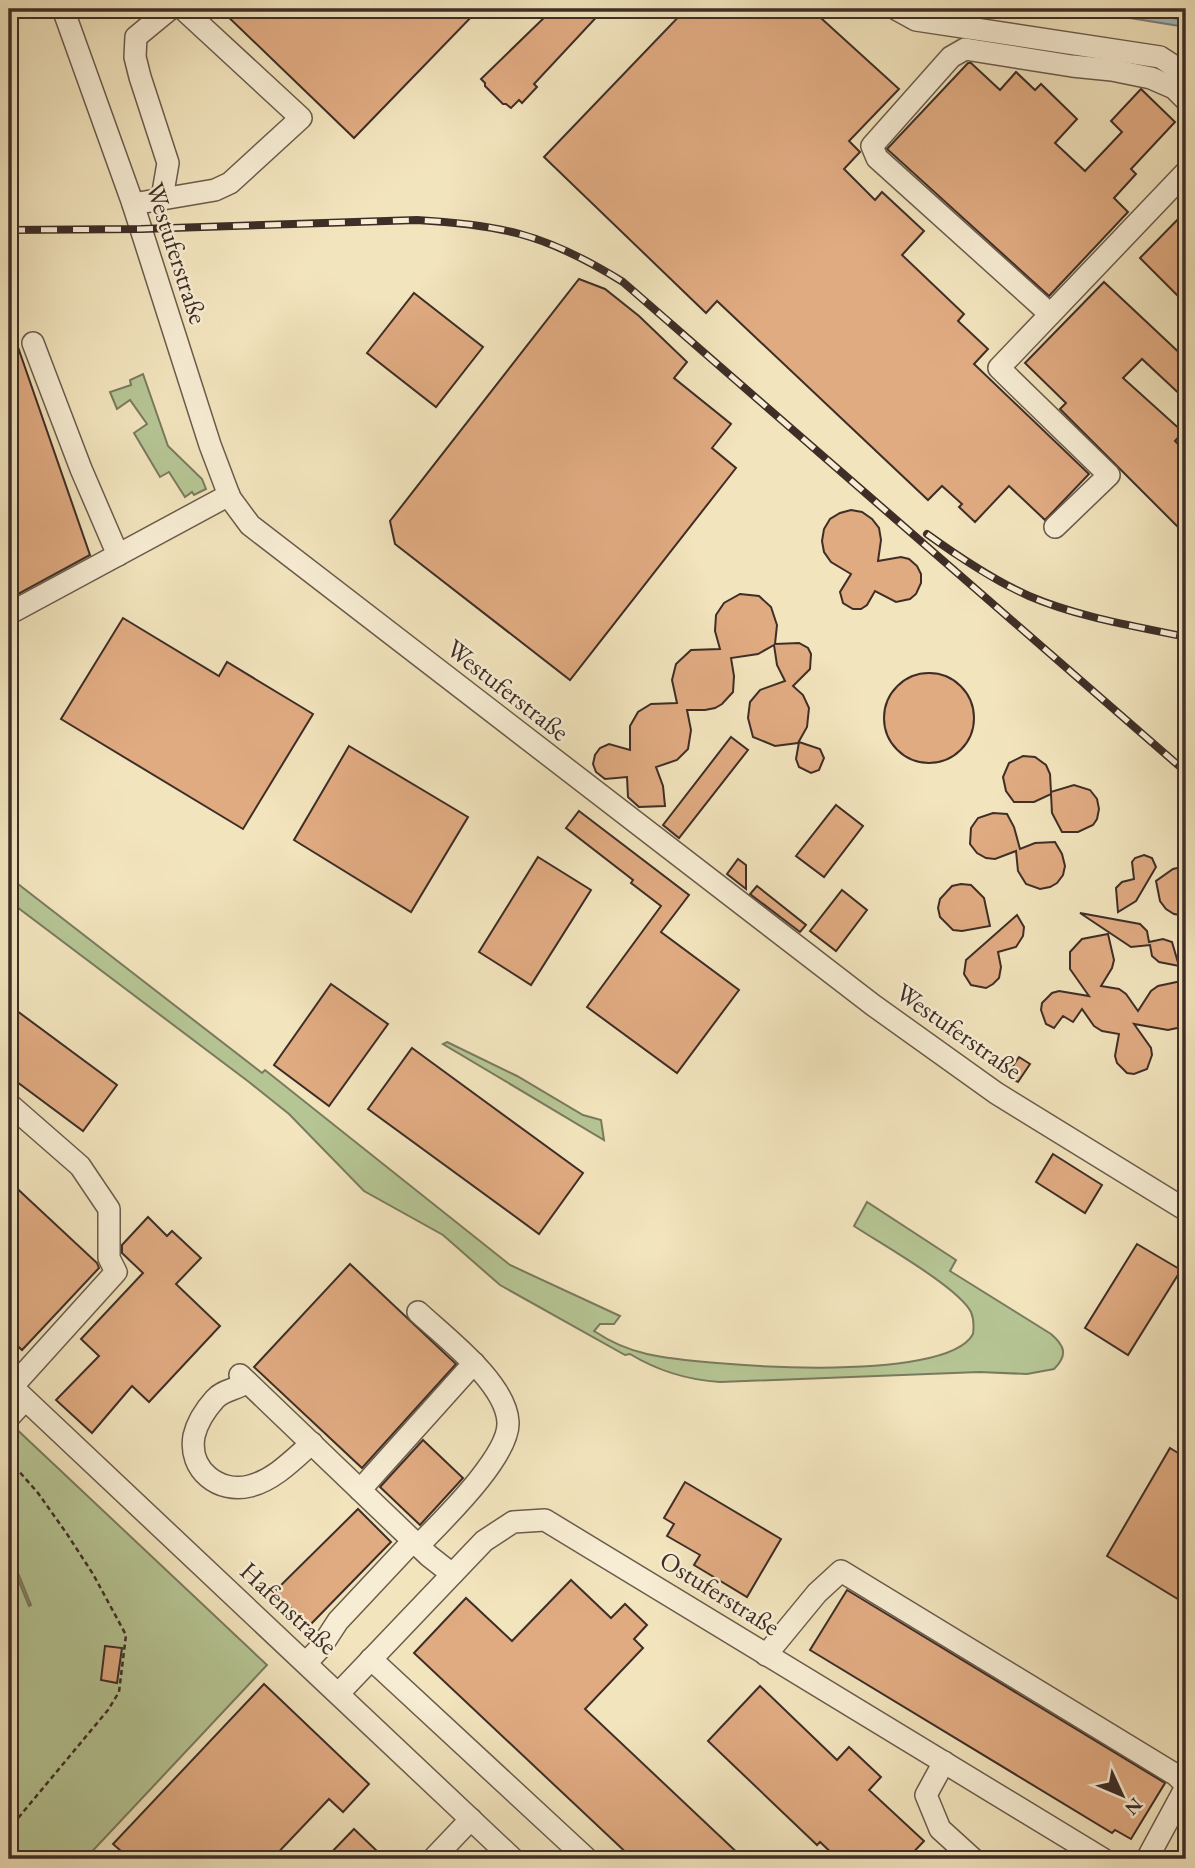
<svg xmlns="http://www.w3.org/2000/svg" width="1195" height="1868" font-family="'EB Garamond',serif">
<style>
.green{fill:#b6c594;stroke:#7a7a5e;stroke-width:2}
.water{fill:#a0bcbc;stroke:#798380;stroke-width:2}
.lines{fill:none;stroke-linecap:round;stroke-linejoin:round}
.shore{stroke:#6f7572;stroke-width:2}
.building{fill:#e1ab82;stroke:#3e2e27;stroke-width:2}
.minor-casing{stroke:#6b5c4c;stroke-width:24}
.path{stroke:#3e2e27;stroke-width:2.5;stroke-dasharray:5 3.5;stroke-linecap:butt}
.minor{stroke:#f7edd4;stroke-width:21}
.rail-casing{stroke:#3e2e27;stroke-width:8}
.rail{stroke:#f7edd4;stroke-width:5;stroke-dasharray:16;stroke-linecap:butt}
.labels{text-anchor:middle;stroke-width:5;stroke-linejoin:round;paint-order:stroke}
.street-label{font-size:26px;fill:#3e2e27;stroke:#f7edd4}
</style>
<rect width="100%" height="100%" fill="#f2e4bd"/>
<filter id="stains"><feTurbulence type="fractalNoise" baseFrequency=".00286" numOctaves="4"/><feColorMatrix values="0 0 0 0 .2 0 0 0 0 .09 0 0 0 0 .02 0 0 0 .5 -.17"/></filter>
<radialGradient id="worn" r=".72"><stop offset=".6" stop-color="#630" stop-opacity="0"/><stop offset="1" stop-color="#630" stop-opacity=".3"/></radialGradient>
<g class="green">
<path d="M143 374 168 446 202 479 206 489 194 495 192 492 185 497 169 472 160 477 134 433 147 424 130 400 117 409 110 392 131 385 130 380Z"/>
<path d="M9 877 262 1073 265 1070 510 1265 620 1316 614 1324H600L594 1331C609 1341 629 1350 647 1354 701 1366 946 1385 973 1334 974 1326 974 1319 971 1312 958 1287 881 1244 854 1226L867 1202 956 1260 950 1271 1051 1334C1065 1346 1068 1355 1054 1369L1027 1374 979 1372 720 1382C688 1380 658 1371 630 1354L625 1355 500 1285 443 1235 364 1191 289 1114 249 1082 9 901Z"/>
<path d="M447 1042 517 1076 583 1115 601 1120 604 1140 443 1044Z"/>
<path d="M10 1423 267 1665 85 1859H9V1557L29 1606 31 1605 9 1551Z"/>
</g>
<path class="water" d="M1074 9H1186V27Z"/>
<g class="lines">
<path class="shore" d="M1115 9 1186 20"/>
</g>
<g class="building">
<path d="M220 9H479L354 138Z"/>
<path d="M553 9H604L534 84 537 87 522 103 519 100 511 108 506 104H503L485 86V83L481 79Z"/>
<path d="M686 9H811L899 89 849 141 860 152 844 169 875 200 882 192 924 231 902 255 964 314 958 321 988 349 974 364 1089 474 1045 520 1009 486 975 522 959 507 962 504 942 486 928 500 717 301 706 313 544 157Z"/>
<path d="M968 63H971L1000 90 1016 72 1035 90 1041 84 1077 119 1055 143 1085 171 1122 132 1111 121 1141 89 1175 122 1131 169 1136 174 1114 198 1128 212 1049 296 887 149Z"/>
<path d="M1186 211V304L1140 258Z"/>
<path d="M579 279 605 289 639 316 687 362 674 378 731 424 712 448 736 468 570 680 395 544 390 521Z"/>
<path d="M1104 282 1186 359V400L1142 359 1123 378 1183 432 1175 441 1186 452V535L1060 409 1066 403 1025 363Z"/>
<path d="M414 293 483 347 436 407 367 353Z"/>
<path d="M9 327H11L90 555 9 599Z"/>
<path d="M851 510 862 512 872 519 879 528 881 540 878 561 901 557 909 559 917 566 921 574V583L916 594 910 599 896 602 875 591 867 605 861 609H853L843 603 840 592 851 574 831 562 824 552 822 541 824 529 830 519 840 513Z"/>
<path d="M740 594 759 596 771 607 777 625 775 644 799 643 808 648 811 654 810 669 793 686 803 695 809 708 807 727 798 743 775 746 753 737 748 718 750 702 760 690 785 681 777 665 774 645 758 654 731 658 734 676 733 692 722 704 715 708 705 710H687L691 730 688 749 677 760 656 767 663 786 665 806 639 807 628 797 627 777 605 779 596 772 593 764 595 755 600 748 609 744 630 750V726L638 712 651 704 677 703 672 680 676 664 691 650 720 649 715 631 716 615 724 603Z"/>
<path d="M123 618 219 676 227 662 313 714 243 829 61 719Z"/>
<circle cx="929" cy="718" r="45"/>
<path d="M731 737 748 750 679 838 663 825Z"/>
<path d="M799 742 820 749 824 758 819 770 811 773 799 767 796 759Z"/>
<path d="M349 746 468 817 411 912 294 840Z"/>
<path d="M1023 756 1035 757 1046 765 1050 774 1051 792 1074 785 1090 790 1097 799 1099 809 1097 819 1093 825 1078 832H1062L1052 813 1051 794 1034 802H1014L1006 791 1003 777 1009 763Z"/>
<path d="M836 805 863 826 824 877 796 856Z"/>
<path d="M579 811 689 895 661 932 739 990 677 1073 587 1007 661 906 631 883 633 880 566 828Z"/>
<path d="M993 813 1007 814 1014 827 1020 849 1035 843 1055 842 1062 854 1065 866 1063 875 1057 883 1050 887 1040 889 1026 884 1018 871 1016 851 995 859 986 858 977 853 970 844 971 828 978 818Z"/>
<path d="M1144 855 1152 858 1156 867 1136 901 1118 912 1116 888 1122 882 1134 879 1132 862 1135 858Z"/>
<path d="M538 857 591 890 531 985 479 952Z"/>
<path d="M738 859 746 865V889L727 874Z"/>
<path d="M1186 866V916L1174 914 1166 909 1160 901 1156 881 1173 869Z"/>
<path d="M961 884 971 885 984 898 990 926 962 931 953 930 940 917 938 908 940 899 952 886Z"/>
<path d="M757 886 806 925 800 932 750 894Z"/>
<path d="M842 890 867 910 836 951 810 931Z"/>
<path d="M1080 913 1140 924 1147 931 1149 942 1163 939 1172 942 1179 966 1159 962 1152 956 1150 945 1131 947Z"/>
<path d="M1017 915 1024 927 1023 936 1016 947 998 952 1001 967 999 978 993 984 986 988 971 985 964 974 966 960Z"/>
<path d="M1108 934 1114 960 1112 968 1101 986 1119 989 1126 994 1138 1011 1151 991 1158 986 1186 980V1019L1184 1023 1177 1028 1168 1030 1134 1024 1151 1048 1152 1055 1147 1069 1134 1074 1127 1073 1117 1063 1115 1056 1119 1034 1102 1031 1094 1026 1082 1009 1073 1022 1063 1016 1054 1028 1046 1024 1041 1010 1042 1003 1052 993 1059 991 1089 996 1070 969V952L1082 939Z"/>
<path d="M331 984 388 1024 329 1106 274 1065Z"/>
<path d="M9 1005 117 1085 83 1131 9 1076Z"/>
<path d="M412 1048 583 1173 539 1234 368 1109Z"/>
<path d="M1019 1057 1030 1064 1018 1082 1007 1075Z"/>
<path d="M1053 1154 1102 1185 1085 1213 1036 1182Z"/>
<path d="M9 1181 97 1263 99 1268 22 1350 9 1338Z"/>
<path d="M148 1217 167 1236 172 1231 201 1258 176 1284 220 1326 149 1402 132 1386 92 1433 56 1400 99 1356 81 1339 143 1273 122 1253V1245Z"/>
<path d="M1137 1244 1181 1270 1128 1355 1085 1328Z"/>
<path d="M350 1264 456 1364 362 1468 254 1367Z"/>
<path d="M423 1440 463 1478 420 1525 380 1487Z"/>
<path d="M1170 1448 1186 1458V1604L1107 1556Z"/>
<path d="M685 1482 781 1539 747 1597 694 1565 700 1555 667 1536 674 1524 664 1518Z"/>
<path d="M358 1509 391 1542 309 1626 274 1592Z"/>
<path d="M571 1580 611 1618 625 1604 647 1625 634 1639 643 1648 585 1709 744 1859H633L414 1653 466 1598 512 1641Z"/>
<path d="M847 1590 1165 1783 1131 1839 1115 1830 1112 1833 810 1650Z"/>
<path d="M105 1646 122 1648 117 1683 101 1680Z"/>
<path d="M264 1684 369 1784 343 1812 329 1799 272 1859H130L113 1844Z"/>
<path d="M760 1686 837 1760 849 1747 881 1777 869 1790 924 1841 907 1859H838L820 1842 817 1845 708 1741Z"/>
<path d="M354 1829 378 1852 371 1859H325Z"/>
</g>
<g class="lines">
<g class="minor-casing">
<g id="minor">
<path d="M63 9 133 204 210 445 230 498 250 525 873 1005 996 1093 1186 1210"/>
<path d="M896 9 916 20 1160 57 1186 74"/>
<path d="M162 198 168 163 140 77 135 57 136 37 170 9"/>
<path d="M133 204 215 190 230 183 301 118 183 9"/>
<path d="M1050 314 877 158 872 146 951 57 965 49 1072 66 1112 70 1151 78 1174 88 1186 100"/>
<path d="M33 343 81 469 118 555"/>
<path d="M1055 527 1109 475 999 368 1186 172"/>
<path d="M14 611 229 495"/>
<path d="M9 1104 80 1166 109 1209V1258L116 1272 12 1387"/>
<path d="M418 1312C445 1337 506 1383 508 1422 510 1456 442 1521 418 1546"/>
<path d="M240 1375 429 1556 452 1574"/>
<path d="M247 1382C237 1390 224 1389 215 1399 206 1409 197 1423 194 1436 188 1470 219 1494 250 1486 274 1480 294 1459 312 1443"/>
<path d="M9 1384 513 1859"/>
<path d="M9 1417 25 1400"/>
<path d="M360 1490 474 1363"/>
<path d="M766 1655 817 1593 841 1571 1176 1775 1186 1785"/>
<path d="M371 1659 587 1859"/>
<path d="M306 1663 321 1647 338 1621 413 1541"/>
<path d="M339 1693 484 1541 513 1522 545 1520 1103 1859"/>
<path d="M944 1762 926 1795 940 1829 973 1859"/>
<path d="M433 1859 471 1819"/>
<path d="M1147 1859 1186 1787"/>
</g>
</g>
<path class="path" d="M9 1460 38 1493 67 1534 93 1574 126 1635 119 1692 108 1710 9 1829"/>
<use href="#minor" class="minor"/>
<g class="rail-casing">
<g id="rail">
<path d="M9 230 141 229 417 220C451 222 487 225 520 234 557 244 591 262 623 282L1186 772"/>
<path d="M927 534C959 557 993 580 1029 596 1078 617 1134 626 1186 637"/>
</g>
</g>
<use href="#rail" class="rail"/>
</g>
<g class="labels">
<g class="street-label">
<text transform="translate(177 253) rotate(72)" y="9">Westuferstraße</text>
<text transform="translate(508 690) rotate(38)" y="9">Westuferstraße</text>
<text transform="translate(959 1031) rotate(35)" y="9">Westuferstraße</text>
<text transform="translate(720 1593) rotate(32)" y="9">Ostuferstraße</text>
<text transform="translate(289 1608) rotate(43)" y="9">Hafenstraße</text>
</g>
</g>
<rect width="1195" height="1868" fill="none" stroke="#f2e4bd" stroke-width="35"/>
<rect x="10" y="10" width="1174" height="1847" fill="none" stroke="#3e2e27" stroke-width="3.5"/>
<rect x="18" y="18" width="1160" height="1833" fill="none" stroke="#3e2e27" stroke-width="2"/>
<g transform="translate(1122 1795) rotate(134)" stroke="#f7edd4" stroke-width="5" paint-order="stroke">
<path d="M0-5L12 26L0 18L-12 26Z" fill="#3e2e27"/>
<text y="-10" font-size="19" font-weight="bold" text-anchor="middle" fill="#3e2e27">N</text>
</g>
<rect width="100%" height="100%" filter="url(#stains)"/>
<rect width="100%" height="100%" fill="url(#worn)"/>
</svg>
